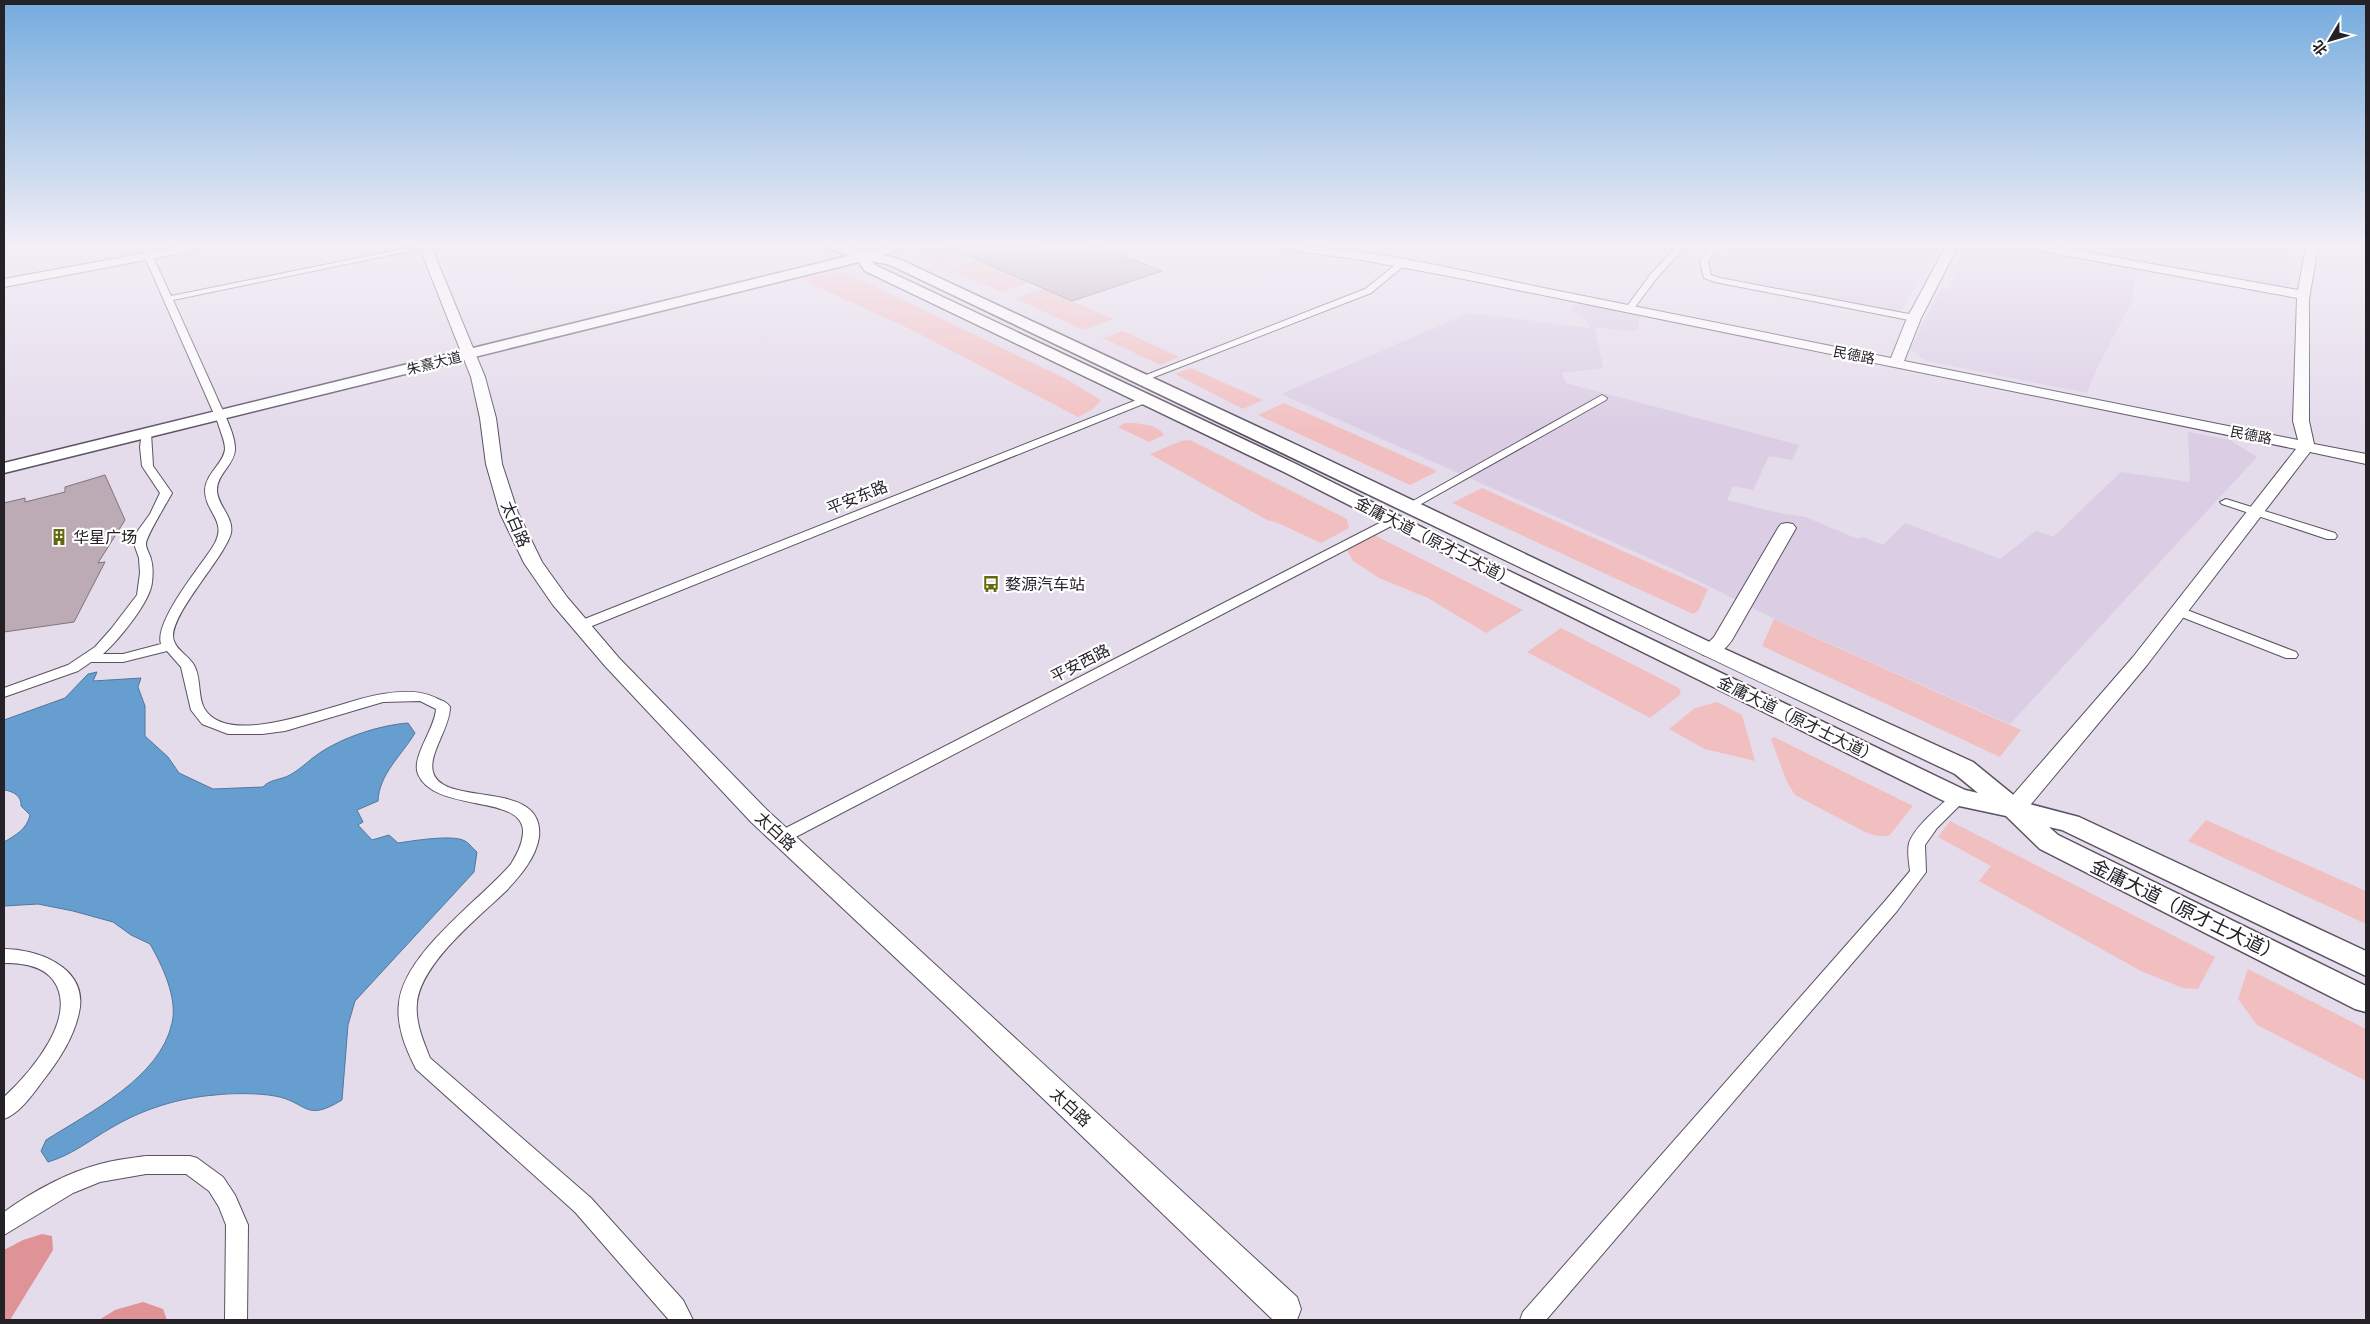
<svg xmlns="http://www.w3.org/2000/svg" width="2370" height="1324" font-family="Poppins,'Noto Sans SC',sans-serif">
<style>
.built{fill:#dacde4}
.green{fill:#f2bfc0}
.forest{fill:#e09396}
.water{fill:#669ecf;stroke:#52789d}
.building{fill:#bcabb4;stroke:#82737b}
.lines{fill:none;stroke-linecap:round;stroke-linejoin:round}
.street-casing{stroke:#5b5361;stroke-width:2}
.secondary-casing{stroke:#5b5361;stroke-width:2}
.primary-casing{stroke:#5b5361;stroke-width:3}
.street{fill:#fff;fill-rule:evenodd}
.secondary{fill:#fff;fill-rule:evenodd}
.primary{fill:#fff;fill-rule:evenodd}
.labels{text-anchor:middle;stroke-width:4.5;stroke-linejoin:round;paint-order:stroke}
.far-street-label{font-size:14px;fill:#242127;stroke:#fff}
.street-label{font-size:16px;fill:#242127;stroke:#fff}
.poi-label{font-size:16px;fill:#242127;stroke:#fff;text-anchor:start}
.near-street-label{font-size:19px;fill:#242127;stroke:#fff}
</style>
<rect width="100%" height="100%" fill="#e4dbeb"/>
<g class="built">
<path d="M1735 246H1940L1899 313 1717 276 1711 259 1715 255 1731 252Z"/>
<path d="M1968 246H2010L2138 270 2131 303 2096 370 2087 393 1926 361 1910 349 1941 289H1949L1955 275 1951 272Z"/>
<path d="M2048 246H2289V286L2286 287Z"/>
<path d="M1579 301 1640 314 1638 328 1635 331 1595 328 1603 368 1562 373 1566 383 1799 445 1792 460 1769 456 1753 490 1733 486 1727 500 1779 513 1805 517 1858 539 1863 537 1883 545 1905 523 2000 559 2036 531 2053 537 2121 472 2190 482 2188 432 2230 440 2257 457 2010 724 1773 618 1678 571 1281 394 1469 313 1590 328 1582 315 1571 310Z"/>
</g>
<g class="green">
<path d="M935 246H944L967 256 938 265 918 253Z"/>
<path d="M975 260 1029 283 1002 292 947 269Z"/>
<path d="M840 272 876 287 1066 379 1101 400 1093 409 1078 417 908 328 804 281 805 279Z"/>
<path d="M1043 289 1113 319 1083 330 1015 298Z"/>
<path d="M1123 331 1179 357 1160 365 1103 338Z"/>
<path d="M1191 368 1263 400 1243 409 1175 374Z"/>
<path d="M1284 403 1435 470 1436 472 1410 485 1258 415Z"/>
<path d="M1125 423C1137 423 1157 424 1164 435L1149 442 1118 427Z"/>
<path d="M1190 440 1347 519 1349 528 1321 543 1278 523 1267 520 1150 454 1181 441Z"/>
<path d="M1482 488 1708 589 1698 611 1693 614 1452 503Z"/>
<path d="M1374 535 1523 610 1486 633 1428 598 1379 578 1353 561 1346 548Z"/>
<path d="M1774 619 2021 730 2000 757 1762 646Z"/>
<path d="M1561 628 1679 688 1681 694 1650 718 1527 652Z"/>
<path d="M1717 702 1742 715 1755 761 1705 749 1669 729 1695 708Z"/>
<path d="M1774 737 1913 806 1889 836H1878L1867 833 1795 795 1787 782 1771 739Z"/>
<path d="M2206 820 2366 891V924L2188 841Z"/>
<path d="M1950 821 2215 957 2198 989 2183 988 2141 971 1979 881 1991 866 1938 837Z"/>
<path d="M2248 969 2366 1029V1081L2257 1025 2238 999Z"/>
</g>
<g class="forest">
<path d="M42 1234 52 1236 53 1250 10 1320H4V1250L23 1240Z"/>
<path d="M143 1302 163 1309 167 1320H99L115 1310Z"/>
</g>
<path class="water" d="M97 672 93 681 141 678 138 687 145 706V736L168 757 179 773 213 789 263 787C270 779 281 780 290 775 301 769 310 759 321 752 344 737 380 725 408 723L415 733C402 755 379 774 378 801L357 810 363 822 358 825 372 840 389 835 398 843C412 841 453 834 465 841 469 843 473 849 477 852L474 872 355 1001 348 1025 342 1100C304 1123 308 1102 275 1096 259 1093 231 1093 215 1095 178 1098 143 1109 111 1128 90 1140 72 1155 48 1162L41 1151 46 1140C90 1112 160 1078 172 1023 178 998 162 965 150 944L131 935 113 922 73 911 38 904 4 906V842C16 835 27 829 30 815L21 806C22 796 13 791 4 790V720L65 698 88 674Z"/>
<g class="building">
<path d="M946 246H1028L1063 255 1086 248H1104L1162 271 1072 301Z"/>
<path d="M105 475 125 520 98 563 105 562 74 622 4 632V503L25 498V502L65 492V487Z"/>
</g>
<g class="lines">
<g class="street-casing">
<g id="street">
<path d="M140 246H148L171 296 417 246 429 247 173 300C187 331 201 362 215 393 221 408 236 434 235 450 234 465 217 474 217 490 217 505 234 517 231 533 225 558 165 619 174 641 177 651 191 657 195 667 201 680 198 697 204 708 230 753 345 698 383 694 402 691 421 690 438 699 443 701 447 702 450 707 450 728 428 754 433 772 442 808 545 778 539 837 536 858 520 876 506 891 478 918 421 963 417 1003 415 1022 423 1040 430 1058L591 1198 683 1300 693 1320H669L575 1212 416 1069C406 1049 396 1026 399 1003 404 953 479 901 511 864 517 854 522 845 523 833 525 793 435 814 418 774 411 757 435 729 436 709L420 701 383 702 285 731 262 734H228L202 724 191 710 181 667 167 651 123 662H91L78 671 4 697V688L68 665 95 647 111 629 137 595 140 573 139 558 134 544 137 532 150 514 160 493 142 466 140 447 142 431 146 430 151 433 153 466 172 493C167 503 146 536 146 544 146 549 150 554 151 559 153 566 153 574 152 582 151 601 118 641 103 654H123L161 644C154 622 199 568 212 548 230 521 205 514 205 490 206 473 224 463 225 449 225 441 220 431 218 423Z"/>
<path d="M1677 246H1686L1656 279 1632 311H1626L1625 309 1650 275Z"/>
<path d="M1712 246H1720L1708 261 1711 275 1720 278 1914 315 1918 318 1914 321 1715 282 1704 278 1700 261Z"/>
<path d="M1399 262 1406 264 1371 293 1144 381H1138L1136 379 1365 289Z"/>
<path d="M1602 395 1607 398 1606 400 1414 508 1410 509 1404 506Z"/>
<path d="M1144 397 1148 398V402L587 628 582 629 575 625 577 622Z"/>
<path d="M2226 499 2335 533 2337 536 2335 539H2327L2222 504 2220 502Z"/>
<path d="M1393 516 1399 520 1397 523 788 841 782 843 776 841 774 837 776 833Z"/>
<path d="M2179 607 2296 652 2298 655 2296 658H2286L2174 614 2172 611 2174 608Z"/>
<path d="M1959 793 1965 794 1967 798 1937 828 1925 845 1926 872 1897 911 1546 1320H1520L1523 1312 1885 901 1910 871C1909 863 1907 851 1909 843 1915 826 1940 806 1953 794Z"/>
<path d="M4 949C36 949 85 966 80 1007 76 1035 59 1060 42 1082 32 1095 20 1113 4 1119V1097C30 1073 80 1016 53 980 42 965 21 963 4 963Z"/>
<path d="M146 1156H190L197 1158 223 1177 235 1195 248 1225 247 1320H225L226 1225 219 1207 209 1191 186 1174H146L100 1182 73 1193 4 1235V1212C32 1192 66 1173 100 1164 115 1160 131 1158 146 1156Z"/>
</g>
</g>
<g class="secondary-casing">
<g id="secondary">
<path d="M183 246H209L203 249 4 287V279Z"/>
<path d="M419 246H431L485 377 496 418 502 464 518 513 542 562 567 597 619 658 767 810 1297 1297 1301 1309 1297 1320H1273L951 1010 751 822 605 666 553 605 524 563 500 513 486 464 480 418 471 377Z"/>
<path d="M890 246H911L909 248 863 261 857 257 859 254Z"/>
<path d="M1276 246C1363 246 1449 268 1534 286 1653 310 1772 334 1891 358L1907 318 1946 246H1958L1921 318 1904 361 2298 440 2293 421 2297 298 2030 249 2024 246H2051L2298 290 2306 246H2318L2309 299V421L2314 444 2366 454V464L2310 452 2147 665 2022 815 2014 817 2006 815 2003 809 2006 803 2133 657 2296 449 1449 276 1356 259 1282 249Z"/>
<path d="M1787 523 1793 524 1796 528 1732 640C1725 650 1716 658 1703 655L1700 651 1714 637 1778 528 1781 524Z"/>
</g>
</g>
<g class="primary-casing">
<path id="primary" d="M825 246H845L899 259 1299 446 1718 646 1973 762 2022 802 2079 817 2366 951V976L2062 830 2049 827 2058 835 2366 986V1012L2355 1009 2040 849 2006 816 1950 804 1495 579 1284 472 865 271 859 262 4 473V463L848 256ZM872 261 890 265C1245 434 1599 607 1955 774L1978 793 1965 790 1509 571 1296 464 875 265Z"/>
</g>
<use href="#street" class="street"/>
<use href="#secondary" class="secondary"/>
<use href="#primary" class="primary"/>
</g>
<linearGradient id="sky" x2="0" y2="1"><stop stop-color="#74abde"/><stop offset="0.57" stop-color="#f3eff6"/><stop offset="1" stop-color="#f3eff6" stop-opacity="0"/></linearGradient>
<rect width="2370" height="432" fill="url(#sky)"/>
<defs>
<g id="building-bare" transform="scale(1.35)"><path d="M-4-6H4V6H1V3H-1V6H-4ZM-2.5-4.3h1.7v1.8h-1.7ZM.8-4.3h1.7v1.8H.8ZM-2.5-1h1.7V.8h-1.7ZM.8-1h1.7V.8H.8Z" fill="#626a0d" stroke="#fff" stroke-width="2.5" paint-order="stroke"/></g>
<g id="bus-bare" transform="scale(1.35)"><path d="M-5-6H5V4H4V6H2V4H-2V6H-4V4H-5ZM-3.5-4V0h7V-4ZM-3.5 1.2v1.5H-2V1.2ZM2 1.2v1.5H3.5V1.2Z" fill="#626a0d" stroke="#fff" stroke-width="2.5" paint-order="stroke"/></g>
</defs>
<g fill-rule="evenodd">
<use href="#building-bare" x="59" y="537"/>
<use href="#bus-bare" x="991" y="584"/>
</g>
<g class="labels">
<g class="far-street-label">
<text transform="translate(1854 355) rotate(11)" y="5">民德路</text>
<text transform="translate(434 363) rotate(-14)" y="5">朱熹大道</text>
<text transform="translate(2251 435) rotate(11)" y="5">民德路</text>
</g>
<g class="street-label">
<text transform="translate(857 497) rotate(-22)" y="6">平安东路</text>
<text transform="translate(516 524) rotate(67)" y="6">太白路</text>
<text transform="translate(1435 541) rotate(27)" y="6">金庸大道（原才士大道）</text>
<text transform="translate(1080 663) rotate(-27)" y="6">平安西路</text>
<text transform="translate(1798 719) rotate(26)" y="6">金庸大道（原才士大道）</text>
<text transform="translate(776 831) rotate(43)" y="6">太白路</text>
<text transform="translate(1071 1107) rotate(43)" y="6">太白路</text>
</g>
<g class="poi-label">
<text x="73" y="543">华星广场</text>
<text x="1005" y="590">婺源汽车站</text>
</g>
<g class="near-street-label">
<text transform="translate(2186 910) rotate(26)" y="7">金庸大道（原才士大道）</text>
</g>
</g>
<rect width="2370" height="1324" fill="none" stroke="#242127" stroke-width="10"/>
<g transform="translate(2330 40) rotate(232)" stroke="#ffffff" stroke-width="4" paint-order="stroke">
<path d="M0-4L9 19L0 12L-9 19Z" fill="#242127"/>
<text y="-8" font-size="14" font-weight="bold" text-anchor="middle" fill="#242127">北</text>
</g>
</svg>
